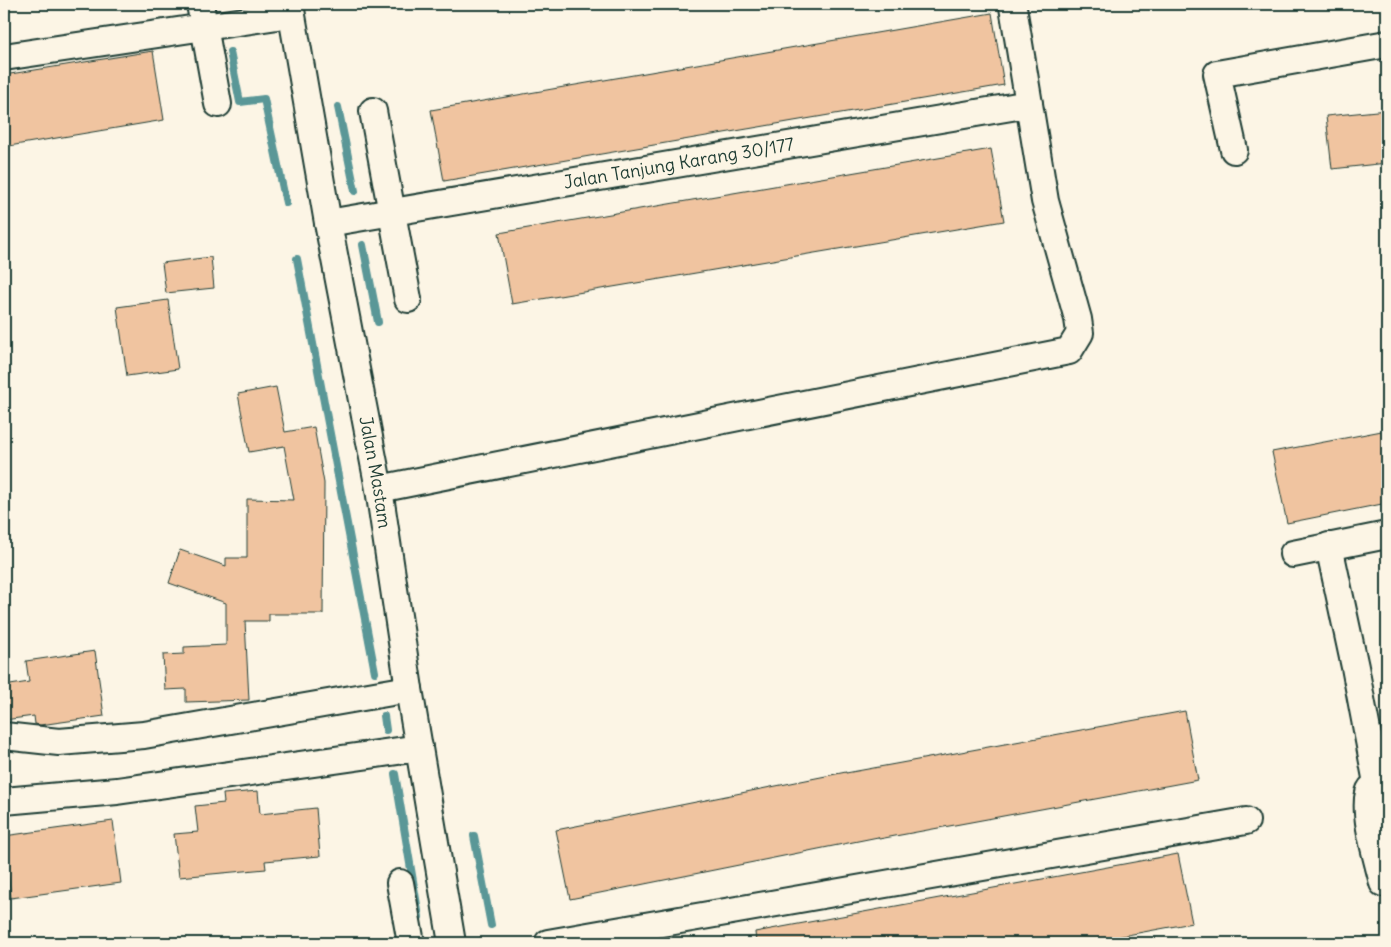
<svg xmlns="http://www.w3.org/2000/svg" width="1391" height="947" font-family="Delius,sans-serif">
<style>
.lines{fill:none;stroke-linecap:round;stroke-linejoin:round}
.stream{stroke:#5a9797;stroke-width:8}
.building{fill:#f0c4a0;stroke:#1f3d34}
.minor-casing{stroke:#1f3d34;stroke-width:30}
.minor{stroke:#fcf5e5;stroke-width:26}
.labels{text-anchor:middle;stroke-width:4;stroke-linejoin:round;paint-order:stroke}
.street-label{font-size:18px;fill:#1f3d34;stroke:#fcf5e5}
</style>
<rect width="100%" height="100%" fill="#fcf5e5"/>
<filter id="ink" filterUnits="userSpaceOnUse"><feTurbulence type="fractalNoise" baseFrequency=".02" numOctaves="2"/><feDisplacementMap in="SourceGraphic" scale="10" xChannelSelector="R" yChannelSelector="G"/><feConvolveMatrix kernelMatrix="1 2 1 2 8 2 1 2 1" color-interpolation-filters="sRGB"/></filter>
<g filter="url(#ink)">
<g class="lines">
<g class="stream">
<path d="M230 52 240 102 264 99 286 203"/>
<path d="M338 107 355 191"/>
<path d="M363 245 378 322"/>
<path d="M297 259 375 672"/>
<path d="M384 716 386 730"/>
<path d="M395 774 419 917"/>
<path d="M474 836 491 925"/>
</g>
</g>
<g class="building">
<path d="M992 13 1004 85 444 181 431 110Z"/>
<path d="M153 51 164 120 9 146 4 115V75Z"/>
<path d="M1387 110V163L1332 169 1326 116Z"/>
<path d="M991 149 1004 221 512 304 499 233Z"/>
<path d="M211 257 214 288 166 293 162 263Z"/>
<path d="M168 300 178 369 127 376 117 307Z"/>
<path d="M276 387 285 432 314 427 324 483 323 614H269V621H245L249 700 186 702V689L165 690 163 655 184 654V647L226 645V603L169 583 180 550 226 566V558H247V499L294 500 284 446 249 452 238 394Z"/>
<path d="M1387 430V503L1287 523 1272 452Z"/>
<path d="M95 651 104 716 40 725 35 724 34 716 4 720V686L29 682 26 661Z"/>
<path d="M1185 711 1198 780 879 839 878 837 570 899 556 830 846 772V773L890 765Z"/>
<path d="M258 791 260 814 316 808 320 856 265 861 266 869 179 877 174 834 198 832 195 806 224 803 223 794Z"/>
<path d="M113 821 121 883 11 898 4 836Z"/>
<path d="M1178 854 1192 923 1084 943H756L755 932Z"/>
</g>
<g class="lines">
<g class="minor-casing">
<g id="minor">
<path d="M200 4 218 104"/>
<path id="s1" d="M290 4 328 223 379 489 409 689 452 943"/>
<path d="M4 57 291 14"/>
<path d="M373 111 408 299"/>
<path d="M1234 150 1217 74 1387 44"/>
<path id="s2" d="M328 223 1029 104"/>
<path d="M379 489 1069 351 1080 333 1078 319 1045 201 1013 7"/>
<path d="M1329 546 1355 667 1377 783"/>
<path d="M1293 554 1387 535"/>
<path d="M4 736 59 742 144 735 409 689"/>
<path d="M4 801 117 791 419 748"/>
<path d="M400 883 411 943"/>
<path d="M1383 883C1378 861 1363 815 1369 793 1371 785 1380 783 1387 781"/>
<path d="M548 943 1246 821"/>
</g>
</g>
<use href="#minor" class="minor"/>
</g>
</g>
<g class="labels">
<g class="street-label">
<text dy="6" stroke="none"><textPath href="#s2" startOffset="356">Jalan Tanjung Karang 30/177</textPath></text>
<text dy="6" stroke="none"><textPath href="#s1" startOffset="476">Jalan Mastam</textPath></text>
</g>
</g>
<rect width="1391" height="947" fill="none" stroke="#fcf5e5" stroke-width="20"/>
<rect x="10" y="10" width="1371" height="927" fill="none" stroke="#1f3d34" stroke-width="2" filter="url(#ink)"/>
</svg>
